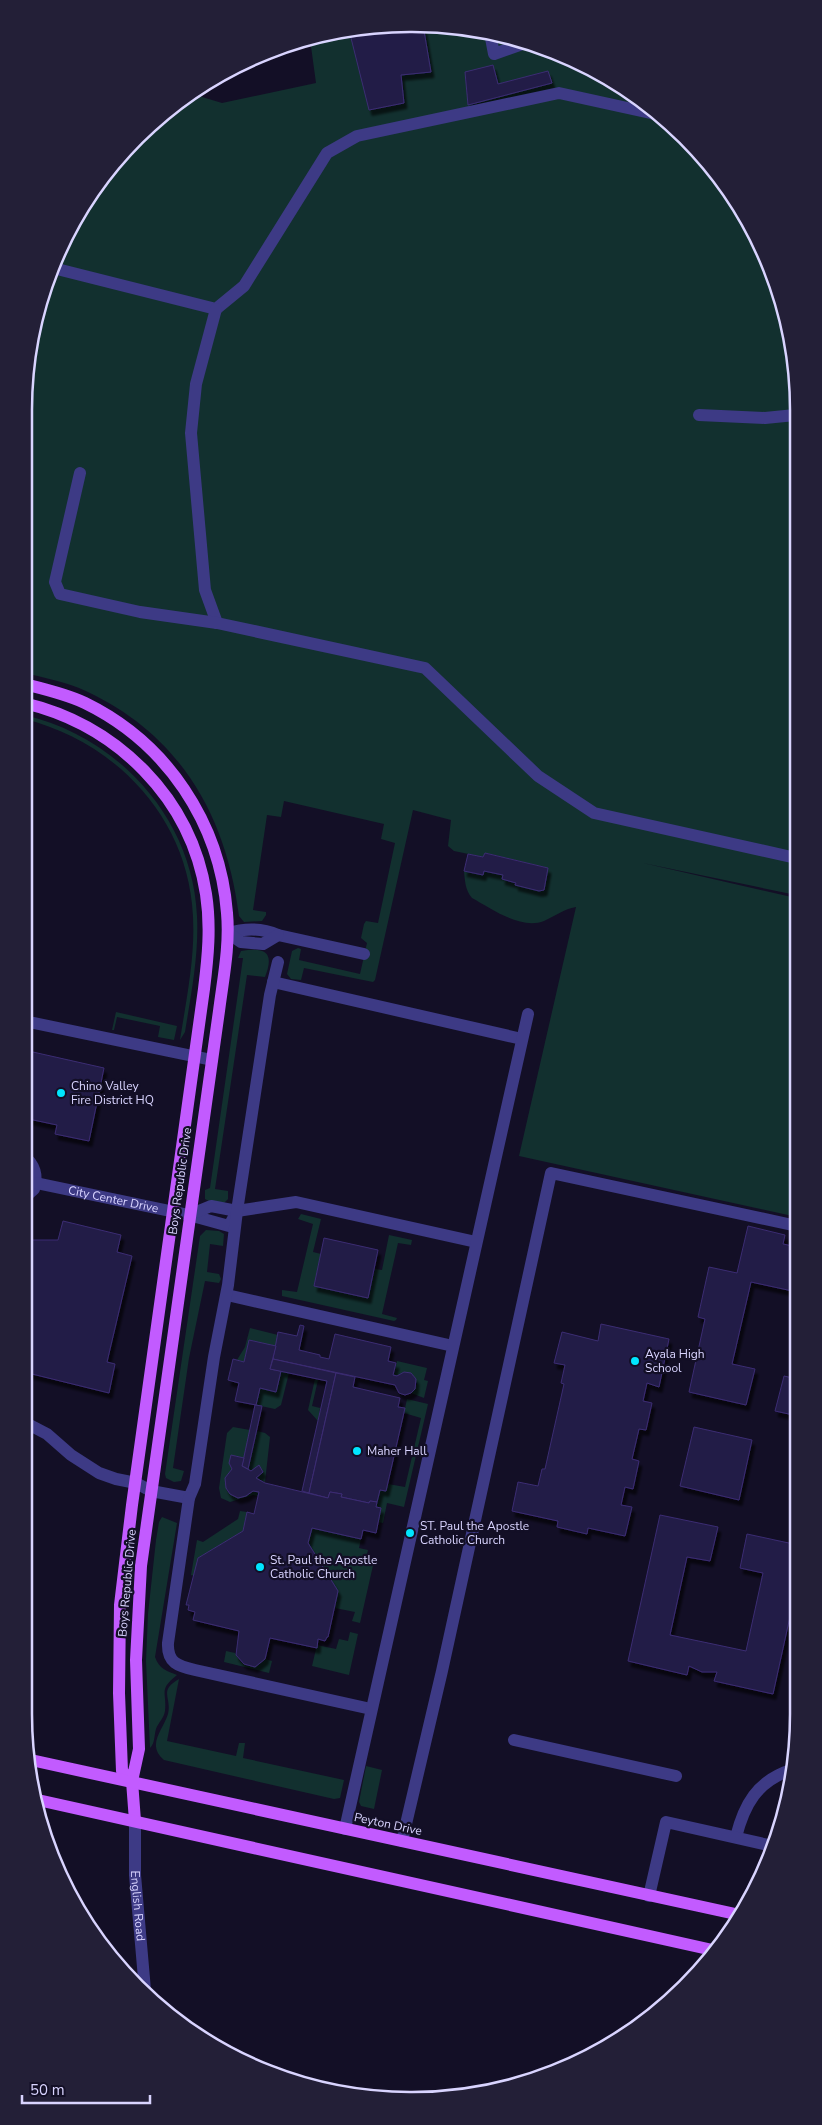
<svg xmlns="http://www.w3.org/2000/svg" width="822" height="2125" font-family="'Nunito Sans',sans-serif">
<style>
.green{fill:#12302f}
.building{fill:#241b47;stroke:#3b2d73;filter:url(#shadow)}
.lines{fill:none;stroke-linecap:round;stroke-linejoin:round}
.minor{stroke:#3d3a85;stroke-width:12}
.major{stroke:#c25bff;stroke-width:12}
.poi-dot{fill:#00e5ff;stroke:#130f26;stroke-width:2}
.labels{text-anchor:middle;stroke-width:4.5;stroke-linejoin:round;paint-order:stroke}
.poi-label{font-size:12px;fill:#d9d4ff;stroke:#130f26;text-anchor:start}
.street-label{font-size:12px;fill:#d9d4ff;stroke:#130f26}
.rim{fill:none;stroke:#d9d4ff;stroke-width:2.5}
</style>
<defs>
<filter id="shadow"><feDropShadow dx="3" dy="5.5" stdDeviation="1" flood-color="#0009"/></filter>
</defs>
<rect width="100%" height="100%" fill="#130f26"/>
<g class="green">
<path d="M437 25 512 37 626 89 702 156 769 263 795 360 796 895 643 863 796 898 797 1217 519 1156 576 907C564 909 555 916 544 921 521 930 492 909 472 898 465 890 465 881 464 871L482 875 484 871 503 875 502 879 516 883 515 885 539 890H544L548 868 486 853 483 857 454 851 448 846 451 820 413 810 375 980 373 982 304 968 301 980 291 979 287 974 292 951 298 948 301 949 299 960 360 974 367 943 361 938 364 924 366 921 378 923 395 843 381 839 384 824 284 801 281 817 267 815 253 910 266 912V915L262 921 244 922 239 916C226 813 178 731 79 688 61 681 42 677 24 673V411L37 310 64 239 104 175 156 120 192 94 222 103 316 83 310 39 361 27Z"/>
<path d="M24 715C117 736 193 818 197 916 199 955 191 994 185 1032L180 1040C187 995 197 949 192 904 183 812 111 740 24 719Z"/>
<path d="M241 951C265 947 275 952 265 977L247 975 215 1189 228 1191V1199L224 1203 211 1202 205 1199V1190L210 1188 243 958H238Z"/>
<path d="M116 1012 177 1026 174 1040 158 1037 160 1026 117 1017 114 1030H112Z"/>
<path d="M301 1214 321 1219 313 1252 321 1254 314 1286 368 1298 375 1269 382 1270 389 1235 412 1240 411 1245 398 1243 382 1314 397 1318 396 1320 394 1321 282 1296V1290L297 1292 313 1224 298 1219Z"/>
<path d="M206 1230 219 1231 224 1234 223 1246 210 1244 207 1272 219 1274 221 1279 219 1283 205 1281 189 1358 173 1468 184 1471 181 1481 174 1482 166 1478 165 1474 200 1236Z"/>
<path d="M250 1328 278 1335 276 1346 249 1340 244 1362 237 1360 245 1347Z"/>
<path d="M397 1361 427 1368 424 1380 428 1381 424 1398 411 1393 417 1384 412 1374 404 1372 397 1376 394 1375Z"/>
<path d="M281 1371 289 1373 281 1405 275 1409 256 1405 260 1388 276 1392Z"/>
<path d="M315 1379 318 1380 312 1406 320 1408 318 1421 308 1410Z"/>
<path d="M407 1399 428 1404 404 1507 387 1503 383 1523 378 1522 381 1508 376 1507 380 1490 386 1491 388 1484 405 1487 421 1418 404 1413Z"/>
<path d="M233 1427 250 1430 244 1458 231 1455 232 1469 225 1478 227 1491C236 1499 245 1499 253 1491L259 1492 258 1496 253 1495 230 1502 221 1498 219 1488 227 1433Z"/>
<path d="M257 1431 265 1433 270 1437 265 1482 256 1478 263 1472 259 1466 251 1471 248 1469Z"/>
<path d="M240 1511 247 1512 243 1531 199 1558 195 1576 191 1575 197 1540 203 1542 238 1519Z"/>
<path d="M162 1517 177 1523 155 1657C159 1669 167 1671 177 1675 158 1690 167 1692 165 1711 164 1718 158 1723 156 1729 154 1736 155 1743 150 1748L146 1661 148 1614 156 1540 159 1522Z"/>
<path d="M312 1528 361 1539 359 1548 368 1550 366 1559 374 1561 360 1623 352 1621 355 1612 335 1608 338 1591 308 1543Z"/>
<path d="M350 1632 358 1634 349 1675 312 1666 317 1645 336 1649 339 1639 348 1641Z"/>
<path d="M226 1651 235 1653C241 1667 255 1671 265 1659L272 1661 269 1673 224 1662Z"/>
<path d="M179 1679 167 1741 236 1756 239 1743H245L243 1758 344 1780 340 1798 334 1799 164 1760C146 1745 163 1730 168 1714 172 1697 158 1691 179 1679Z"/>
<path d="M366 1766 382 1770 374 1809 361 1806 359 1802Z"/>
</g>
<g class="building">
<path d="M423 25 431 72 401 75 404 103 369 110 349 30 361 27Z"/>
<path d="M493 65 498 84 548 71 552 83 468 105 465 72Z"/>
<path d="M485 853 548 868 544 890 539 891 515 885 516 883 502 879 503 875 484 871 483 875 464 871 468 854 483 857Z"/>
<path d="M24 1050 104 1068 89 1141 55 1134 57 1125 24 1118Z"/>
<path d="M63 1221 121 1235 117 1252 132 1256 107 1362 115 1364 109 1393 24 1372V1240H58Z"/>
<path d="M748 1226 785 1235 783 1244 797 1247V1292L751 1282 732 1364 755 1369 746 1405 689 1392 705 1319 698 1317 709 1267 737 1273Z"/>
<path d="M324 1238 378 1250 368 1298 314 1286Z"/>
<path d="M601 1324 669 1339 659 1387 647 1383 643 1401 652 1403 646 1430 639 1429 632 1459 639 1461 633 1489 625 1487 621 1505 632 1507 625 1536 588 1528 587 1534 557 1527 558 1521 512 1511 518 1482 538 1486 542 1469H545L564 1384 561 1383 565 1365 554 1363 562 1332 598 1341Z"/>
<path d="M300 1325 304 1326 299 1350 320 1355V1357L329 1359 335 1334 391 1347 388 1361 396 1363 393 1375 397 1376 404 1372 411 1373 416 1379 415 1389 411 1393 405 1395 399 1393 395 1385 273 1359 278 1332 297 1336Z"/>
<path d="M249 1340 276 1346 270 1369 281 1371 276 1392 260 1388 256 1405 235 1401 239 1383 228 1380 233 1359 244 1362Z"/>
<path d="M273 1359 336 1373 309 1493 302 1491 327 1381 270 1369Z"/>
<path d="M336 1373 355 1377 353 1387 400 1398 398 1407 405 1408 386 1491 380 1490 377 1502 370 1501 369 1503 341 1497 342 1494 330 1492 328 1498 309 1493Z"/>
<path d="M784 1376 797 1379 798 1416 775 1411Z"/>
<path d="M255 1405 262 1406 248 1469 242 1466Z"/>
<path d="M694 1427 752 1440 739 1500 680 1486Z"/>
<path d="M231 1455 244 1458 242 1466 251 1471 259 1465 263 1472 256 1478 265 1483 328 1498 330 1492 342 1494 341 1497 369 1503 370 1501 377 1502 376 1507 381 1508 376 1533 363 1530 361 1539 312 1528 308 1543 338 1591 328 1637H327L325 1641 318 1639 317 1648 270 1638 265 1659 255 1667 244 1664 236 1655 239 1631 193 1620 195 1612 188 1610 189 1605H186L198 1558 243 1531 247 1512 254 1514 259 1492 253 1491 246 1496 238 1498 230 1494 226 1488 225 1478 232 1469 229 1463Z"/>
<path d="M660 1515 718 1527 710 1561 687 1557 670 1635 746 1651 763 1573 740 1568 747 1534 798 1545V1580L773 1694 714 1681 717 1672H702L689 1666 687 1675 628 1661Z"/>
</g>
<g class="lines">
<g class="minor">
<path d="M490 33 494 54 525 43"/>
<path d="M53 268 216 309 244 286 327 153 357 136 559 93 655 114"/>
<path d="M216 309 196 384 191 433 205 590 217 623"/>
<path d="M699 415 765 418 795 415"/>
<path d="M80 473 55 582 60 594 140 612 217 623 425 668 538 776 594 813 796 858"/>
<path d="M228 933C245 928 262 928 278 935L364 954"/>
<path d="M228 933 241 942 263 944 278 935"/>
<path d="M273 982 522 1039"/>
<path d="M24 1021 212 1060"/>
<path d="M24 1156C35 1165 38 1175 34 1189L24 1198"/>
<path id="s1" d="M36 1183 189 1215 229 1226 236 1213"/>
<path d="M189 1215 211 1206 237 1211 296 1202 476 1242"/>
<path d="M227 1295 453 1346"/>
<path d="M24 1422 47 1434 71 1455 99 1473 116 1479 136 1483 151 1491 189 1498 195 1484 214 1357 228 1285 237 1211 270 995 278 962"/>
<path d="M189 1498 168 1643C167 1663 178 1666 195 1670L371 1709"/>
<path d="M514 1740 676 1776"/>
<path id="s2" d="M135 1821V1875L145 1990"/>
<path d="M345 1829 528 1014"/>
<path d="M736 1837C744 1805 757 1781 791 1770"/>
<path d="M402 1841 442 1671 551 1173 797 1226"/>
<path d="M649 1896 666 1822 773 1846"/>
</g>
<g class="major">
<path d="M24 684C44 689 66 694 85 703 167 743 220 823 227 913 230 946 223 979 219 1011L141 1566 136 1660 139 1749 132 1781 135 1821"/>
<path d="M24 703C117 725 191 798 206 894 211 926 208 957 204 989L132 1505 120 1605 119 1693 122 1771 132 1781"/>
<path d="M31 1760 740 1915"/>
<path d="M38 1800 717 1951"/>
</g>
</g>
<g class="poi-dot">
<circle cx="61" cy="1093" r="5"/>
<circle cx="635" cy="1361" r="5"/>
<circle cx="357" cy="1451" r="5"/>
<circle cx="410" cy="1533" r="5"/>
<circle cx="260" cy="1567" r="5"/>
</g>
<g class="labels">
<g class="poi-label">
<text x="71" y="1090">Chino Valley<tspan x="71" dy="14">Fire District HQ</tspan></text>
<text x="645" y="1358">Ayala High<tspan x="645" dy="14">School</tspan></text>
<text x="367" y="1455">Maher Hall</text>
<text x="420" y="1530">ST. Paul the Apostle<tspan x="420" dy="14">Catholic Church</tspan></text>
<text x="270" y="1564">St. Paul the Apostle<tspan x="270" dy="14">Catholic Church</tspan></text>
</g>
<g class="street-label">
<text transform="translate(180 1181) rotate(-82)" y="4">Boys Republic Drive</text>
<text dy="4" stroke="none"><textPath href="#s1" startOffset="79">City Center Drive</textPath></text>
<text transform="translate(127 1583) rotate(-85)" y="4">Boys Republic Drive</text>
<text transform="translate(388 1824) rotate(12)" y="4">Peyton Drive</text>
<text dy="4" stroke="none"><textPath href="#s2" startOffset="85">English Road</textPath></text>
</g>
</g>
<path d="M0 0H822V2125H0ZM410 32H412A378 378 0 0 1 790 410V1714A378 378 0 0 1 412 2092H410A378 378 0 0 1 32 1714V410A378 378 0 0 1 410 32Z" fill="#231f37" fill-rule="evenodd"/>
<path class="rim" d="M410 32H412A378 378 0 0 1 790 410V1714A378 378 0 0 1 412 2092H410A378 378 0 0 1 32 1714V410A378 378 0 0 1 410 32Z"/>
<path d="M22 2095v8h128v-8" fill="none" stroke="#d9d4ff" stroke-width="2.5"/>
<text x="30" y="2095" font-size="15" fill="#d9d4ff" stroke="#130f26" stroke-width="4" paint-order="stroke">50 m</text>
</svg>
